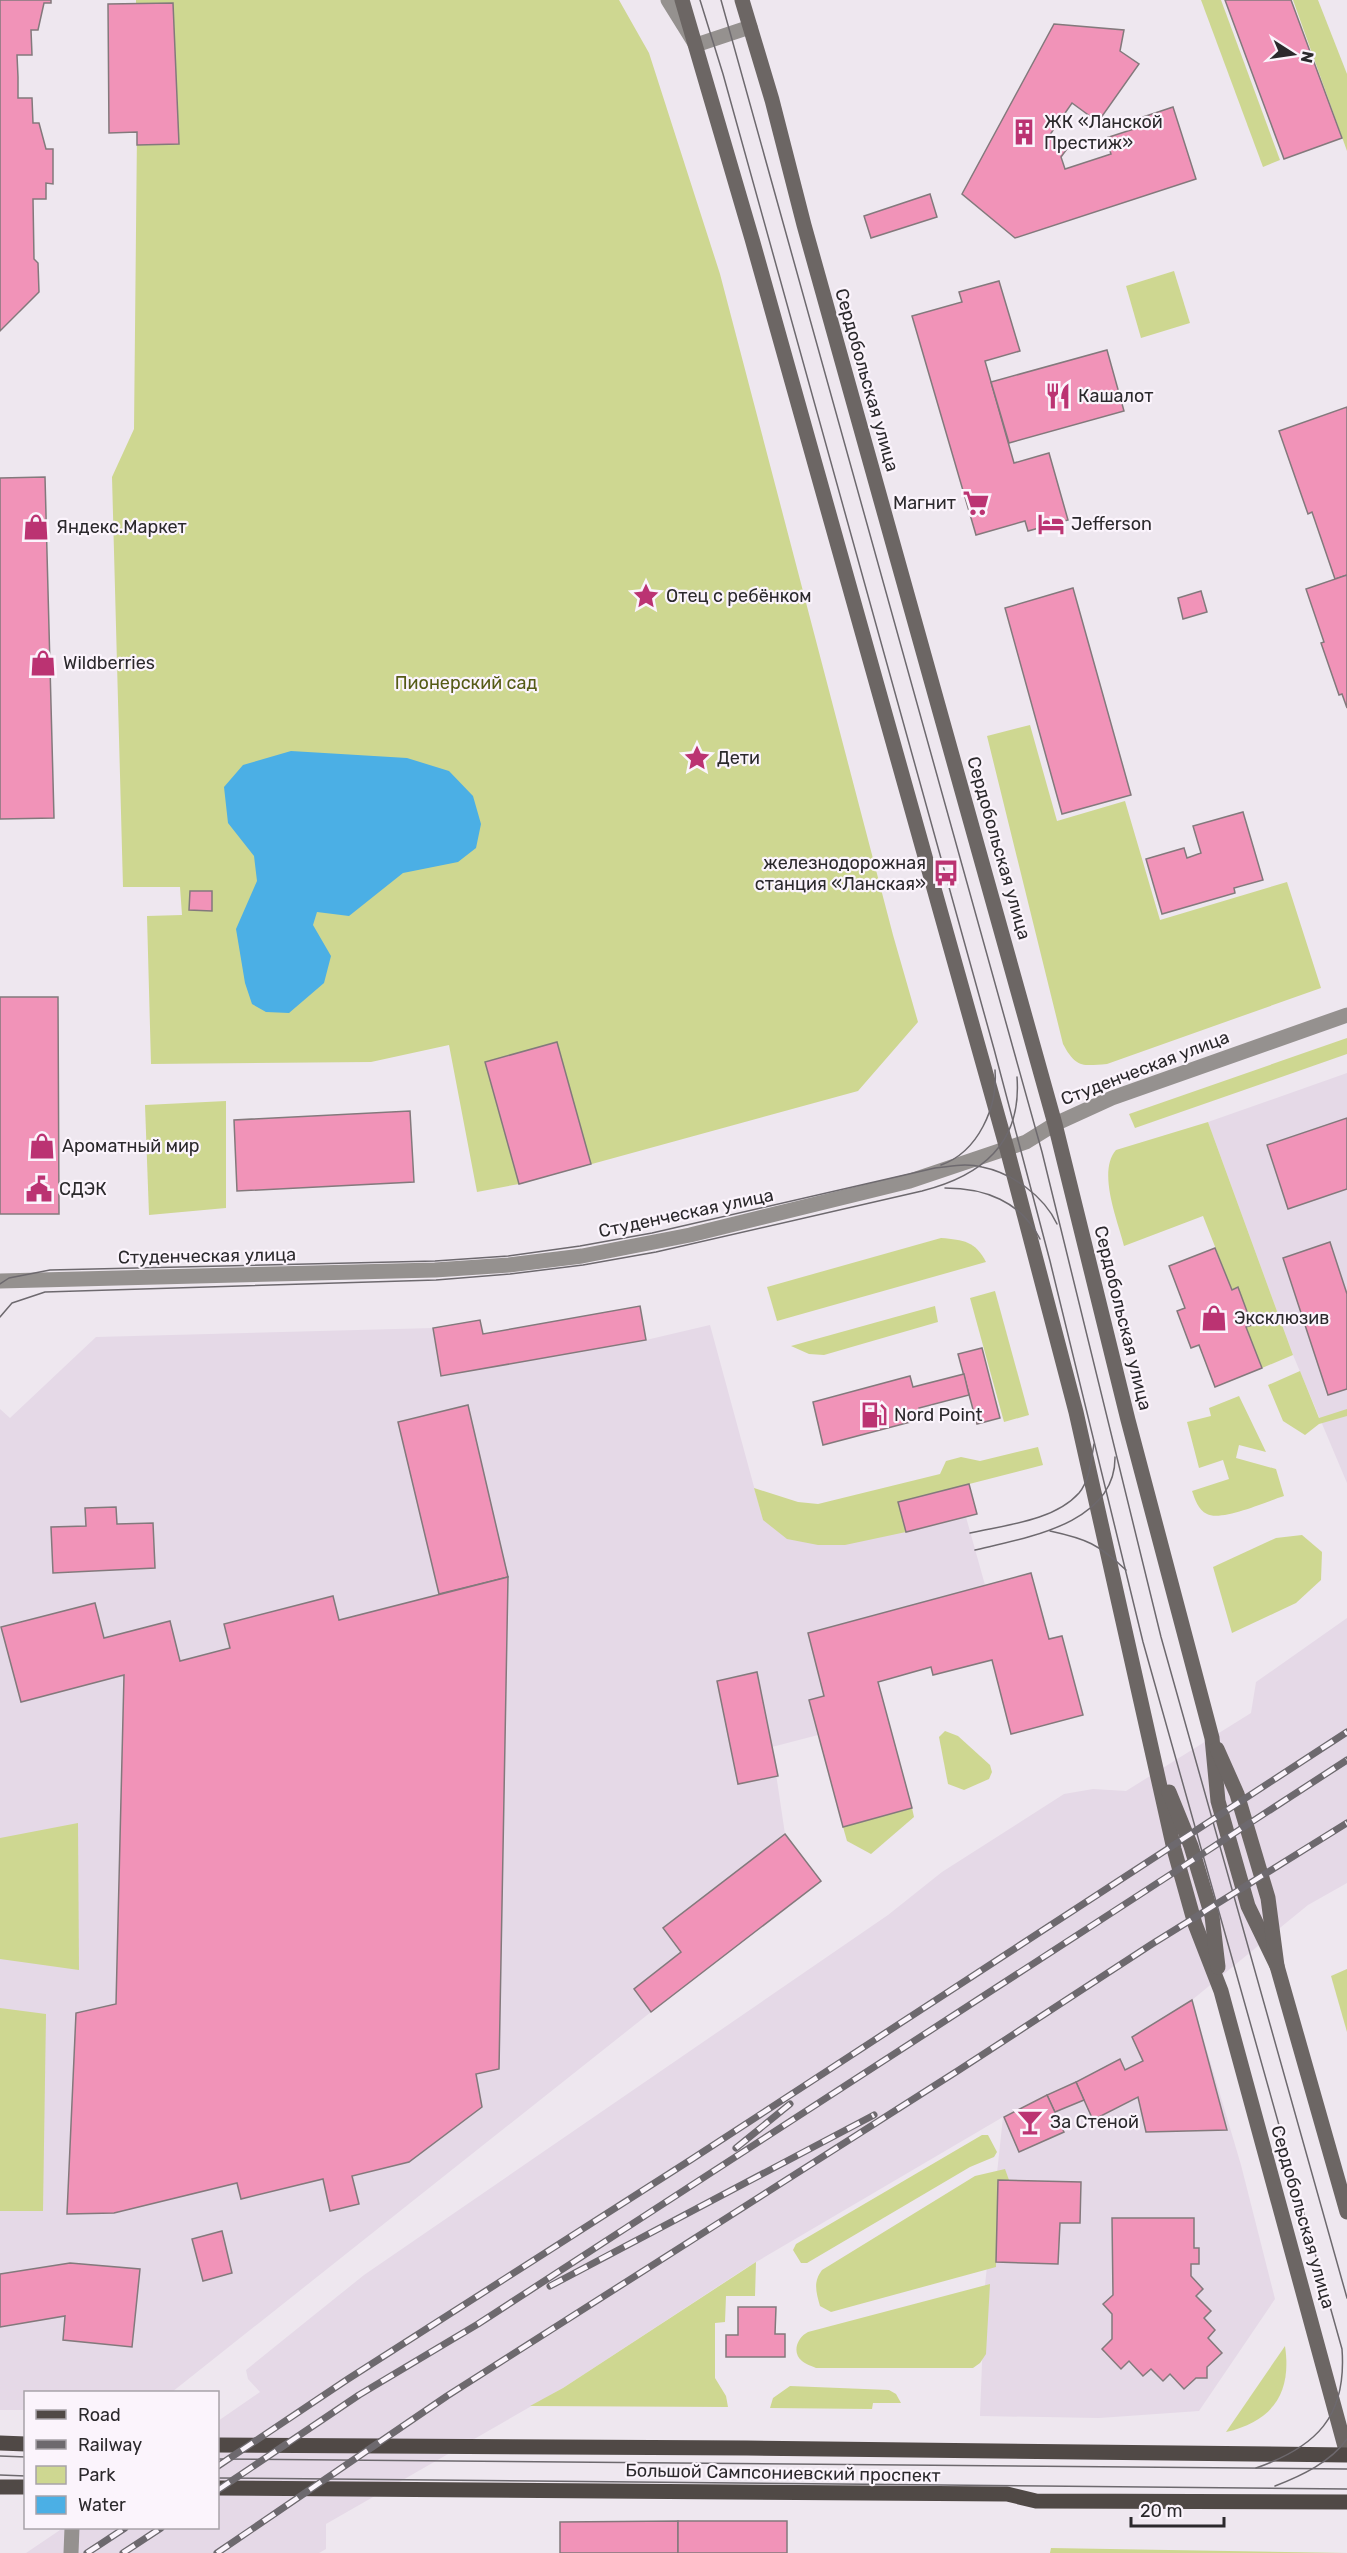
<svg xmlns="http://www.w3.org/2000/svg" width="1347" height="2553" font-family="Rubik,sans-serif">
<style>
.built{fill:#e5d9e7}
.green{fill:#ced791}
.water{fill:#4bafe5}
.building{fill:#f193b8;stroke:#83797c;stroke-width:1.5}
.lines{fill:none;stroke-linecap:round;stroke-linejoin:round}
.minor{stroke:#95918f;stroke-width:15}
.tertiary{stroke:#95918f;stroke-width:15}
.secondary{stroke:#6c6664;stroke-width:15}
.primary{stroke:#504946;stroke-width:15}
.tram{stroke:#6d696e;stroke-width:1.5}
.rail-casing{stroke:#6d696e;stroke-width:7}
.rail{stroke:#fbf4fc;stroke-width:4.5;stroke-dasharray:14;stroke-linecap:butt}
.labels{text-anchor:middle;stroke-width:4.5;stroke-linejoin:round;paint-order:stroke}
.poi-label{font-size:18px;fill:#2b292c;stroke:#fbf4fc;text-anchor:start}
.street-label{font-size:18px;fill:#2b292c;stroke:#fbf4fc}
.park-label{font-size:18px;fill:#555b16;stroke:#fbf4fc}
</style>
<rect width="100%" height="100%" fill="#eee7ef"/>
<g class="built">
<path d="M1347 1073V1483L1293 1355 1208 1122Z"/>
<path d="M640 1306 646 1340 710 1325 763 1520 898 1502 969 1484 977 1514 966 1517 985 1585 1031 1573 1049 1638 1062 1636 1083 1715 1011 1734 992 1660 933 1675 931 1667 878 1681 912 1808 843 1827 818 1735 772 1747 785 1834 821 1881 651 2012 172 2392H26L25 2410H0V1409L10 1418 96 1337 433 1328 480 1320 483 1334Z"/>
<path d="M1347 1618V1883L1308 1905 1192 2000 1241 2165 1275 2299 1199 2411 1099 2418 980 2416 985 2285 1003 2117 746 2268 563 2388 326 2524V2549L319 2553H26L63 2528H218V2421L260 2392 248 2379 246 2370 303 2324 364 2275 888 1915 942 1872 1064 1794 1093 1789 1126 1791 1251 1713 1256 1682Z"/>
</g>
<g class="green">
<path d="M136 0H619L649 53 720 274 893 935 918 1022 858 1091 519 1184 477 1192 449 1045 371 1062 151 1064 147 916 182 915 180 887H123L112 477 134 429 137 132Z"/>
<path d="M1201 0H1221L1280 160 1263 167Z"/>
<path d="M1293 0H1318L1347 74V151Z"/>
<path d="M1174 271 1190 323 1141 338 1126 286Z"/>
<path d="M1030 725 1057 821 1125 801 1160 920 1287 882 1321 988 1107 1064C1082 1066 1076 1068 1063 1044L987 736Z"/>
<path d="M1347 1038V1054L1135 1128 1129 1114Z"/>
<path d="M226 1101V1208L149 1215 145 1105Z"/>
<path d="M1208 1122 1293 1355 1262 1368 1246 1327 1252 1324 1238 1288 1232 1290 1203 1216 1124 1246C1118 1221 1097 1172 1116 1150Z"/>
<path d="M941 1238C964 1240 975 1241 986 1262L777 1321 767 1287Z"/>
<path d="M995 1291 1029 1415 1004 1422 970 1298Z"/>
<path d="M935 1306 938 1322 824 1355 809 1354 791 1346Z"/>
<path d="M1300 1371 1319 1418 1347 1409V1416L1319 1424 1305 1435 1283 1421 1268 1385Z"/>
<path d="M1239 1396 1266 1452 1239 1445 1236 1458 1276 1469 1284 1496C1268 1501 1221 1522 1207 1514 1198 1510 1195 1499 1192 1491L1229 1479 1223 1460 1199 1468 1187 1422 1211 1416 1209 1408Z"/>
<path d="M1038 1447 1043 1465 899 1502 906 1532 845 1545H818L787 1539 763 1520 754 1488 798 1502 818 1504 940 1474 946 1461 961 1457 980 1461Z"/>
<path d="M1302 1535 1322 1552 1321 1580 1296 1603 1232 1633 1213 1567 1276 1538Z"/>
<path d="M945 1731 958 1736 990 1765 992 1772 989 1779 964 1790 948 1784 939 1737Z"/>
<path d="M912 1808 914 1817 871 1854 847 1841 843 1827Z"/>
<path d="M78 1823 79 1970 0 1959V1838Z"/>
<path d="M1347 1969V2032L1331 1976Z"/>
<path d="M0 2008 46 2014 43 2211H0Z"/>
<path d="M982 2135H988L997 2152 994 2157 970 2167 807 2263H801L793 2250 796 2244Z"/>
<path d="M1005 2169 1009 2180 998 2181 996 2267 831 2312 820 2306C816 2292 813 2282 822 2270L975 2176Z"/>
<path d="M756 2262 755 2296H726L725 2322 715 2323V2378L726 2396 728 2407 530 2406 563 2388Z"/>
<path d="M990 2284 986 2354 980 2363 973 2368H816C812 2366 805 2364 802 2361 791 2352 798 2337 808 2332Z"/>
<path d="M1285 2346C1292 2393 1273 2421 1226 2432Z"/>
<path d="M790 2386 889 2390 896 2394 901 2403H873L872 2409 770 2408 773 2398Z"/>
<path d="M1051 2548 1347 2553H1050Z"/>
</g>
<path class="water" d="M291 751 407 758 449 771 473 796 481 824 476 848 458 862 403 873 349 916 317 912 313 925 331 956 324 983 289 1013 266 1012 252 1004 245 983 236 929 257 881 254 856 228 823 224 787 243 765Z"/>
<g class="building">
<path d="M0 0H51V3H44L38 30H31L32 55H17L18 77V98H32L33 123H39L46 149H53V184L46 183V199H33L34 259 38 263 39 292 0 331Z"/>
<path d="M1225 0H1291L1342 138 1284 159Z"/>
<path d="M173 3 179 144 137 145V132L109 133 108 4Z"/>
<path d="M1054 24 1124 30 1120 51 1139 64 1098 122 1072 103 1049 136 1067 149 1061 157 1065 169 1111 154 1106 138 1140 127 1137 119 1173 107 1196 179 1015 238 962 194Z"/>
<path d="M930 194 937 217 871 238 864 216Z"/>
<path d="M999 281 1020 351 985 361 991 382 1014 463 1049 453 1068 520 1028 531 1025 521 976 535 912 316 962 302 959 292Z"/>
<path d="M1107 350 1124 411 1009 443 991 382Z"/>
<path d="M1347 407V575L1335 579 1312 512 1308 514 1279 431Z"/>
<path d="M45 477 54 818 0 819V478Z"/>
<path d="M1347 575V708L1342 694 1339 695 1321 643 1324 642 1306 589Z"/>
<path d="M1073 588 1131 795 1062 814 1005 608Z"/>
<path d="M1201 591 1207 612 1183 619 1178 598Z"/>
<path d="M1243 812 1263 880 1234 888 1235 893 1162 914 1146 859 1184 848 1187 858 1201 853 1193 826Z"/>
<path d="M190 891H212V911L189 910Z"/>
<path d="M0 997H58L59 1214H0Z"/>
<path d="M557 1042 591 1164 519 1184 485 1062Z"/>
<path d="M410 1111 414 1182 237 1191 234 1120Z"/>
<path d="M1347 1118V1189L1288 1209 1267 1145Z"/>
<path d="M1330 1242 1347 1294V1389L1328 1395 1283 1258Z"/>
<path d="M1215 1248 1232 1290 1238 1287 1252 1325 1246 1327 1262 1368 1215 1387 1199 1345 1191 1348 1177 1311 1185 1308 1169 1266Z"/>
<path d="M640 1306 646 1340 441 1376 433 1328 480 1320 483 1334Z"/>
<path d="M982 1348 1000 1418 977 1424 958 1354Z"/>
<path d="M964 1374 969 1395 919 1408 922 1419 823 1445 813 1402 910 1376 913 1387Z"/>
<path d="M468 1405 508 1577 439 1594 398 1422Z"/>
<path d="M969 1484 977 1514 906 1532 898 1502Z"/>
<path d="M116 1507 117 1524 153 1523 155 1568 53 1573 51 1527 86 1526 85 1508Z"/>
<path d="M1031 1573 1049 1639 1062 1636 1083 1715 1011 1734 992 1660 933 1675 931 1667 878 1682 912 1808 843 1827 809 1700 824 1696 808 1633Z"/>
<path d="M508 1577 499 2069 476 2074 482 2107 409 2162 352 2176 359 2204 330 2211 323 2179 241 2199 237 2183 114 2213 67 2214 76 2013 116 2004 124 1675 21 1702 1 1627 95 1603 104 1638 170 1621 180 1661 230 1648 224 1624 333 1596 339 1620Z"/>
<path d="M757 1672 778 1776 738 1784 717 1681Z"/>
<path d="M785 1834 821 1881 651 2012 634 1989 681 1952 663 1928Z"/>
<path d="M1192 2000 1227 2130 1146 2132 1138 2097 1093 2120 1076 2082 1120 2059 1125 2070 1143 2061 1132 2037Z"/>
<path d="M1076 2082 1084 2100 1055 2112 1047 2095Z"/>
<path d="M1047 2095 1064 2132 1019 2152 1004 2117Z"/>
<path d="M998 2180 1081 2182 1080 2223H1060L1058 2264 996 2262Z"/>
<path d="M1112 2218H1194V2248H1199V2264H1191V2276L1203 2289 1196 2296 1211 2311 1204 2318 1215 2330 1208 2338 1222 2353 1207 2367V2378H1196L1184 2389 1170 2374 1163 2381 1151 2369 1143 2376 1129 2361 1121 2369 1102 2349 1112 2339V2314L1103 2304 1113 2295Z"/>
<path d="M222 2231 232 2273 203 2281 192 2239Z"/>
<path d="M70 2263 140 2269 132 2347 63 2340 65 2316 0 2327V2274Z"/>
<path d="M738 2307H776L775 2334H785V2357H726V2335H738Z"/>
<path d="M678 2521V2553H560V2522Z"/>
<rect x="678" y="2521" width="109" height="32"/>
</g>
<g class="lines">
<g class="minor">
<path d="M1055 1124 1112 1098 1347 1015"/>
<path d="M71 2553 72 2528"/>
</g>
<g class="tertiary">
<path d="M668 0 696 45 750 27"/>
<path d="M0 1281 435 1270 509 1265 582 1256 690 1235 910 1181 1026 1142 1055 1124"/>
</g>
<g class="secondary">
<path d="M682 0 752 239 1007 1149 1076 1412 1174 1849 1195 1924 1221 1991 1347 2454"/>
<path d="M742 0 772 100 804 225 1055 1124 1128 1420 1212 1738 1218 1801 1248 1906 1277 1966"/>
<path d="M1217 1749 1237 1794 1268 1898 1277 1966 1347 2212"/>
<path d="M1169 1792 1191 1846 1212 1916 1218 1967"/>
</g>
<g class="primary">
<path d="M0 2443 26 2444"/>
<path d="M218 2445 747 2448 1347 2455"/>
<path d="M0 2487H26"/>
<path d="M218 2488 1007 2494 1036 2501 1347 2502"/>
</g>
<g class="tram">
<path d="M700 0 723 74 994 1049 1050 1261 1143 1642 1342 2349C1347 2417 1316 2447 1256 2468"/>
<path d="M721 0 1042 1152 1161 1637 1347 2298"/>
<path d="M941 1165C978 1152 998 1107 995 1070"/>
<path d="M945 1188C984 1188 1021 1201 1040 1239"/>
<path d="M0 1284 9 1278 50 1270 435 1261 508 1256 580 1246 652 1233 935 1168C950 1166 967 1163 982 1167 1012 1173 1044 1196 1057 1224"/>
<path d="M0 1317 12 1303 45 1292 436 1280 510 1274 583 1265 656 1252 922 1191C981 1176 1022 1144 1017 1077"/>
<path d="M1050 1531C1087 1539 1098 1544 1126 1570"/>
<path d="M970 1533C1005 1525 1054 1521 1079 1493 1090 1480 1091 1460 1094 1444"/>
<path d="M975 1550C1025 1538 1116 1524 1115 1457"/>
<path d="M0 2456 26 2457"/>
<path d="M218 2459 1347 2469"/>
<path d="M0 2475 26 2476"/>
<path d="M218 2478 1347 2489"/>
<path d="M1275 2486C1301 2476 1331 2462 1347 2439"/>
</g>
<g class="rail-casing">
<g id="rail">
<path d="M736 2148 790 2104"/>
<path d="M550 2286 874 2115"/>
<path d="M218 2466 348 2379 692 2159 1347 1732"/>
<path d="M218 2490 359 2395 478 2324 1347 1760"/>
<path d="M87 2553 125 2528"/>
<path d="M123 2553 161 2528"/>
<path d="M217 2553 447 2396 959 2070 1152 1944 1347 1823"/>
</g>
</g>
<use href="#rail" class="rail"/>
</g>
<defs>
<g id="building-bare" transform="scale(2.07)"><path d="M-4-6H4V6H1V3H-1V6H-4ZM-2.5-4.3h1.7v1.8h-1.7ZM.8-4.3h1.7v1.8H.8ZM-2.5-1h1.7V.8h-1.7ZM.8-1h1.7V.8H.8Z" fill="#bb3372" stroke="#fbf4fc" stroke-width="2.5" paint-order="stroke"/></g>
<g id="restaurant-bare" transform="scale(2.07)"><path d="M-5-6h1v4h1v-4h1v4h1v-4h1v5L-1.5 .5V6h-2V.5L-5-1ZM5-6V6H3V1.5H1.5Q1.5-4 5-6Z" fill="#bb3372" stroke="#fbf4fc" stroke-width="2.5" paint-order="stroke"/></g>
<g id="supermarket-bare" transform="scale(2.07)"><path d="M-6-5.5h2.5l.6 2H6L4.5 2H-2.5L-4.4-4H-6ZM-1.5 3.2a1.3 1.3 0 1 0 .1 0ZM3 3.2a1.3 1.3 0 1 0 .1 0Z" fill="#bb3372" stroke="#fbf4fc" stroke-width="2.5" paint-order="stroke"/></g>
<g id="hotel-bare" transform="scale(2.07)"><path d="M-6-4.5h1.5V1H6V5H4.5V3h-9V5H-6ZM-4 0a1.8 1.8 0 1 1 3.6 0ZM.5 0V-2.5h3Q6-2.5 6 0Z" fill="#bb3372" stroke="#fbf4fc" stroke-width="2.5" paint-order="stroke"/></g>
<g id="shop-bare" transform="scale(2.07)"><path d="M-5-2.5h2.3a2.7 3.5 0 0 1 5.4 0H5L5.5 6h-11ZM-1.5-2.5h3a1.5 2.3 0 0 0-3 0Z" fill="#bb3372" stroke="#fbf4fc" stroke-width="2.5" paint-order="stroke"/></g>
<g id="sight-bare" transform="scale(2.07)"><path d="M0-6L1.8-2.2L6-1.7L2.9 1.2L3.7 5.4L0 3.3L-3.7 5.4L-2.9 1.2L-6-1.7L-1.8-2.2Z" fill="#bb3372" stroke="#fbf4fc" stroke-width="2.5" paint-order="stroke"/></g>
<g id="bus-bare" transform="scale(2.07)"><path d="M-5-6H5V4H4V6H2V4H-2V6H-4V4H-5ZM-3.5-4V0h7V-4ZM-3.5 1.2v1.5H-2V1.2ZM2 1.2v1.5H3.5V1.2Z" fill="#bb3372" stroke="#fbf4fc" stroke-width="2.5" paint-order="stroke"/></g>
<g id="civic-bare" transform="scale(2.07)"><path d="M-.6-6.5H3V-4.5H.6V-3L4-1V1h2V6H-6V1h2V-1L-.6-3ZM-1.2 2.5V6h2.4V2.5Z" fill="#bb3372" stroke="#fbf4fc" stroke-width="2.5" paint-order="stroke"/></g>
<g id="fuel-bare" transform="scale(2.07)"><path d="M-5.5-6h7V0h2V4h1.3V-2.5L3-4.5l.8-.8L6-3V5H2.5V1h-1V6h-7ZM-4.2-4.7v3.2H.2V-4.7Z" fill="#bb3372" stroke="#fbf4fc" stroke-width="2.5" paint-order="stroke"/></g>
<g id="bar-bare" transform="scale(2.07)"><path d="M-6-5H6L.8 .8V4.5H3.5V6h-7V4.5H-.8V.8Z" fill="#bb3372" stroke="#fbf4fc" stroke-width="2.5" paint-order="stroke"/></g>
</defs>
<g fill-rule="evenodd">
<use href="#building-bare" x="1024" y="132"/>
<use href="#restaurant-bare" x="1058" y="396"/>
<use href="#supermarket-bare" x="976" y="503"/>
<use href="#hotel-bare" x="1051" y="524"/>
<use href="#shop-bare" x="36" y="527"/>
<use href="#sight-bare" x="646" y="596"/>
<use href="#shop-bare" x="43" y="663"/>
<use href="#sight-bare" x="697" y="758"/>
<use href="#bus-bare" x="946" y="873"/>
<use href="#shop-bare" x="42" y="1146"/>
<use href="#civic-bare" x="39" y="1189"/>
<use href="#shop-bare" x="1214" y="1318"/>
<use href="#fuel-bare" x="874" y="1415"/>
<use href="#bar-bare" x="1030" y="2122"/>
</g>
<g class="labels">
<g class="poi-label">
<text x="1044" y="128">ЖК «Ланской<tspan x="1044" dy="21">Престиж»</tspan></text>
<text x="1078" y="402">Кашалот</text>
<text x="956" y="509" text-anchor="end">Магнит</text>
<text x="1071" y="530">Jefferson</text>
<text x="56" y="533">Яндекс.Маркет</text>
<text x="666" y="602">Отец с ребёнком</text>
<text x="63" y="669">Wildberries</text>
<text x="717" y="764">Дети</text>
<text x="926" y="869" text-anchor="end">железнодорожная<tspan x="926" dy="21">станция «Ланская»</tspan></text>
<text x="62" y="1152">Ароматный мир</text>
<text x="59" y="1195">СДЭК</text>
<text x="1234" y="1324">Эксклюзив</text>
<text x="894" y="1421">Nord Point</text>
<text x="1050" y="2128">За Стеной</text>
</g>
<g class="street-label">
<text transform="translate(867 380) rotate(74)" y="6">Сердобольская улица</text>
<text transform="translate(999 848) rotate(74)" y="6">Сердобольская улица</text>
<text transform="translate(1145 1068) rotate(-21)" y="6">Студенческая улица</text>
<text transform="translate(686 1213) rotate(-12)" y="6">Студенческая улица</text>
<text transform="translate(207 1256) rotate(-1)" y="6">Студенческая улица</text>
<text transform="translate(1123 1318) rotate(76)" y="6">Сердобольская улица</text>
<text transform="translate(1303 2217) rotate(74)" y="6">Сердобольская улица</text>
<text transform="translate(783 2473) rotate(1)" y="6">Большой Сампсониевский проспект</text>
</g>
<g class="park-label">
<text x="466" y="689">Пионерский сад</text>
</g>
</g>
<rect x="24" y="2391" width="195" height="138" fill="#fbf4fc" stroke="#a8a3a9" stroke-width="1.5"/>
<rect x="36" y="2410" width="30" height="9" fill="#504946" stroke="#a8a3a9" stroke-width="1.5"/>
<text x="78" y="2421" font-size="18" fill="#2b292c">Road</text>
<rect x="36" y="2440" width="30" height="9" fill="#6d696e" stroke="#a8a3a9" stroke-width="1.5"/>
<text x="78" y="2451" font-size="18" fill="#2b292c">Railway</text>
<rect x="36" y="2466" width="30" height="18" fill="#ced791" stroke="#a8a3a9" stroke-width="1.5"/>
<text x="78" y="2481" font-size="18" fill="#2b292c">Park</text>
<rect x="36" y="2496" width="30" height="18" fill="#4bafe5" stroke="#a8a3a9" stroke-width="1.5"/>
<text x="78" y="2511" font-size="18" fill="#2b292c">Water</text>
<g transform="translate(1293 54) rotate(102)" stroke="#fbf4fc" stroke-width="4.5" paint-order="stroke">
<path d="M0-4.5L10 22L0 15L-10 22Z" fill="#2b292c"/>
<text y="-9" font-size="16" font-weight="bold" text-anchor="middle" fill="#2b292c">N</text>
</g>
<path d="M1131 2517v9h93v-9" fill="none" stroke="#2b292c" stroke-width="3"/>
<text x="1140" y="2517" font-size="18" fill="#2b292c" stroke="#fbf4fc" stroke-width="4.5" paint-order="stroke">20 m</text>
</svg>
